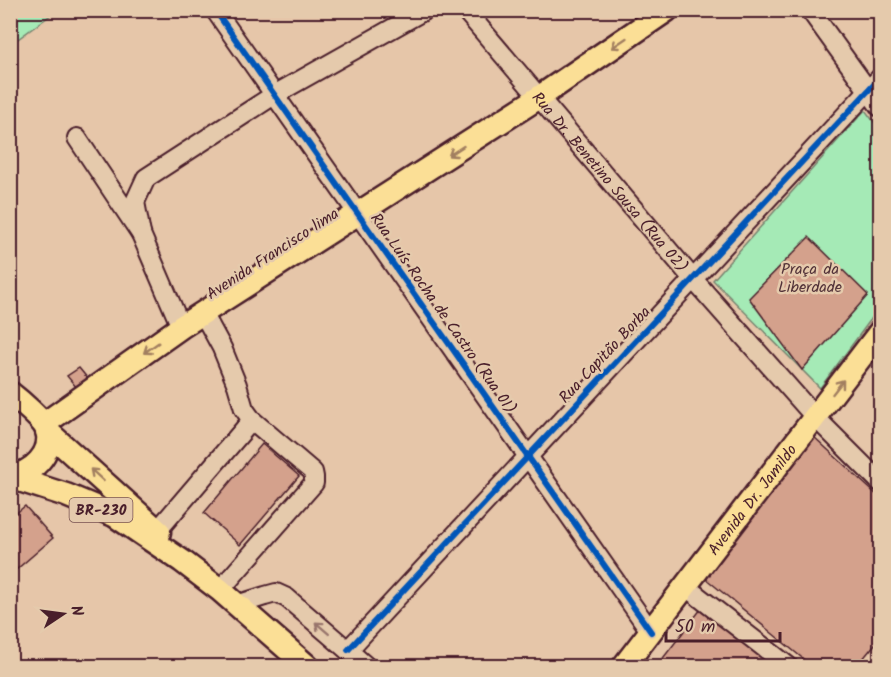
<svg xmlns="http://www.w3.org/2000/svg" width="891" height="677" font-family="Kalam,sans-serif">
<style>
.green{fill:#a5eab6;stroke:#788470;stroke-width:1.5}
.building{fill:#d4a18c;stroke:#4a1f2b;stroke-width:1.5}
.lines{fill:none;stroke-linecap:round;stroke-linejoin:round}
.minor-casing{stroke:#4a1f2b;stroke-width:22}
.major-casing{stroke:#4a1f2b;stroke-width:27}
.minor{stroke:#e5caac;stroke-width:18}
.major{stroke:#fbdf96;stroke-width:22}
.cycleway-casing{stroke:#e5caac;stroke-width:10}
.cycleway{stroke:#0057b8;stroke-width:6}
.oneway{stroke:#a27f60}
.oneway2{stroke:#98746c}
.labels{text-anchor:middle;stroke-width:5;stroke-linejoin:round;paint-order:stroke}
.shield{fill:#e5caac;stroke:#785252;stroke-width:1.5}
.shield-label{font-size:15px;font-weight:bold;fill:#4a1f2b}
.street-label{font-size:16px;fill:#4a1f2b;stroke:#e5caac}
.park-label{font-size:16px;fill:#533339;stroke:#e5caac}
</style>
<rect width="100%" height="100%" fill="#e6c6a9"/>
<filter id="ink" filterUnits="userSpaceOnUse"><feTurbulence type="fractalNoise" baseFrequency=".0167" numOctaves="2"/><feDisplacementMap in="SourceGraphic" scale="12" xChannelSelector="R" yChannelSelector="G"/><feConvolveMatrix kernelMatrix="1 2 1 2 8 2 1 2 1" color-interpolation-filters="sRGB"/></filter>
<g filter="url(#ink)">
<g class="green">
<path d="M11 10H56V11L11 44Z"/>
<path d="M865 110 880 130V307L820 388 713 280Z"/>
</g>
<g class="building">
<path d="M809 237 868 295 802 370 749 298Z"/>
<path d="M79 368 88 379 77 388 67 376Z"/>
<path d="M813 436 880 498V638L857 666H812L705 578Z"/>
<path d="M262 444 299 476 240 545 204 513Z"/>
<path d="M25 506 53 538 10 575V518Z"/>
<path d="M701 609 775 666H657Z"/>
</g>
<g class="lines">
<g class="minor-casing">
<g id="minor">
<path d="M215 10 651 632"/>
<path id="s1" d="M465 10 693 279 815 417 880 482"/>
<path d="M810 10 880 107"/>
<path d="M77 138 141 234 181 327"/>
<path d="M141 234 135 202 146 178 274 95 425 10"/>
<path d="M203 313 222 348 237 385 244 409 252 420 313 472 314 477V483L220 590"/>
<path d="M158 530 252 420"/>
<path d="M686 587 788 666"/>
<path d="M236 605 265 596 276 593 287 598 366 666"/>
<path d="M348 650 880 78"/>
</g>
</g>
<g class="major-casing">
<g id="major">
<path d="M10 393C19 400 44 421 47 430 54 454 31 474 10 476"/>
<path d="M44 424 181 327 538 98 667 10"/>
<path d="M47 431 159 532"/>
<path d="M10 477 66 495 114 515 182 561 220 590 307 666"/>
<path id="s2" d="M624 666 880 332"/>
</g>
</g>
<use href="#minor" class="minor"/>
<use href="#major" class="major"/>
<g class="cycleway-casing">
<g id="cycleway">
<path d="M215 10 651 632"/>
<path d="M348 650 880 78"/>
</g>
</g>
<use href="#cycleway" class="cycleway"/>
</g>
<defs><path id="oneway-shaft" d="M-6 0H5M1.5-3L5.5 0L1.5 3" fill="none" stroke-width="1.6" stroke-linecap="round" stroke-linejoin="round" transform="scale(1.5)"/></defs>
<g class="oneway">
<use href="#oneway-shaft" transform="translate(619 43) rotate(146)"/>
<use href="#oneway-shaft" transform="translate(456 151) rotate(147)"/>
<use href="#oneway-shaft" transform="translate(151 348) rotate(145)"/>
<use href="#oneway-shaft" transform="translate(838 387) rotate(-52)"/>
<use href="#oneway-shaft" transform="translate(97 475) rotate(-138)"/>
</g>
<use class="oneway2" href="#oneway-shaft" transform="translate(322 628) rotate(-139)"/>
</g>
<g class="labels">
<rect class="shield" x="69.5" y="498" width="63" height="24" rx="4.5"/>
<g class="shield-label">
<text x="101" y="515">BR-230</text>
</g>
<g class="street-label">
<text dy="6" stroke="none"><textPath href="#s1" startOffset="225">Rua Dr. Benetino Sousa (Rua 02)</textPath></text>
<text transform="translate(272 253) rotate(-33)" y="6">Avenida Francisco lima</text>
<text transform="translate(444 313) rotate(55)" y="6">Rua Luís Rocha de Castro (Rua 01)</text>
<text transform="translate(604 354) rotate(-47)" y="6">Rua Capitão Borba</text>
<text dy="6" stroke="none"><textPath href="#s2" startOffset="210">Avenida Dr. Jamildo</textPath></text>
</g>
<g class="park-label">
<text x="810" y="274">Praça da<tspan x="810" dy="18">Liberdade</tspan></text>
</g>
</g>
<rect width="891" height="677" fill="none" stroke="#e5caac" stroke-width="36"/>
<rect x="18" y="18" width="855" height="641" fill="none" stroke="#4a1f2b" stroke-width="2" filter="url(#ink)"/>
<g transform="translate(63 614) rotate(77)" stroke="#e5caac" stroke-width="4.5" paint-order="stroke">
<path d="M0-4.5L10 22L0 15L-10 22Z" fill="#4a1f2b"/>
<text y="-9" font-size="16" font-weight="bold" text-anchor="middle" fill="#4a1f2b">N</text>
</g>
<path d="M666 632v9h114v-9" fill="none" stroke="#4a1f2b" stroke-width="3"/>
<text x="675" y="632" font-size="18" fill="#4a1f2b" stroke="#e5caac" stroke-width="4.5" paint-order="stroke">50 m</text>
</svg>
